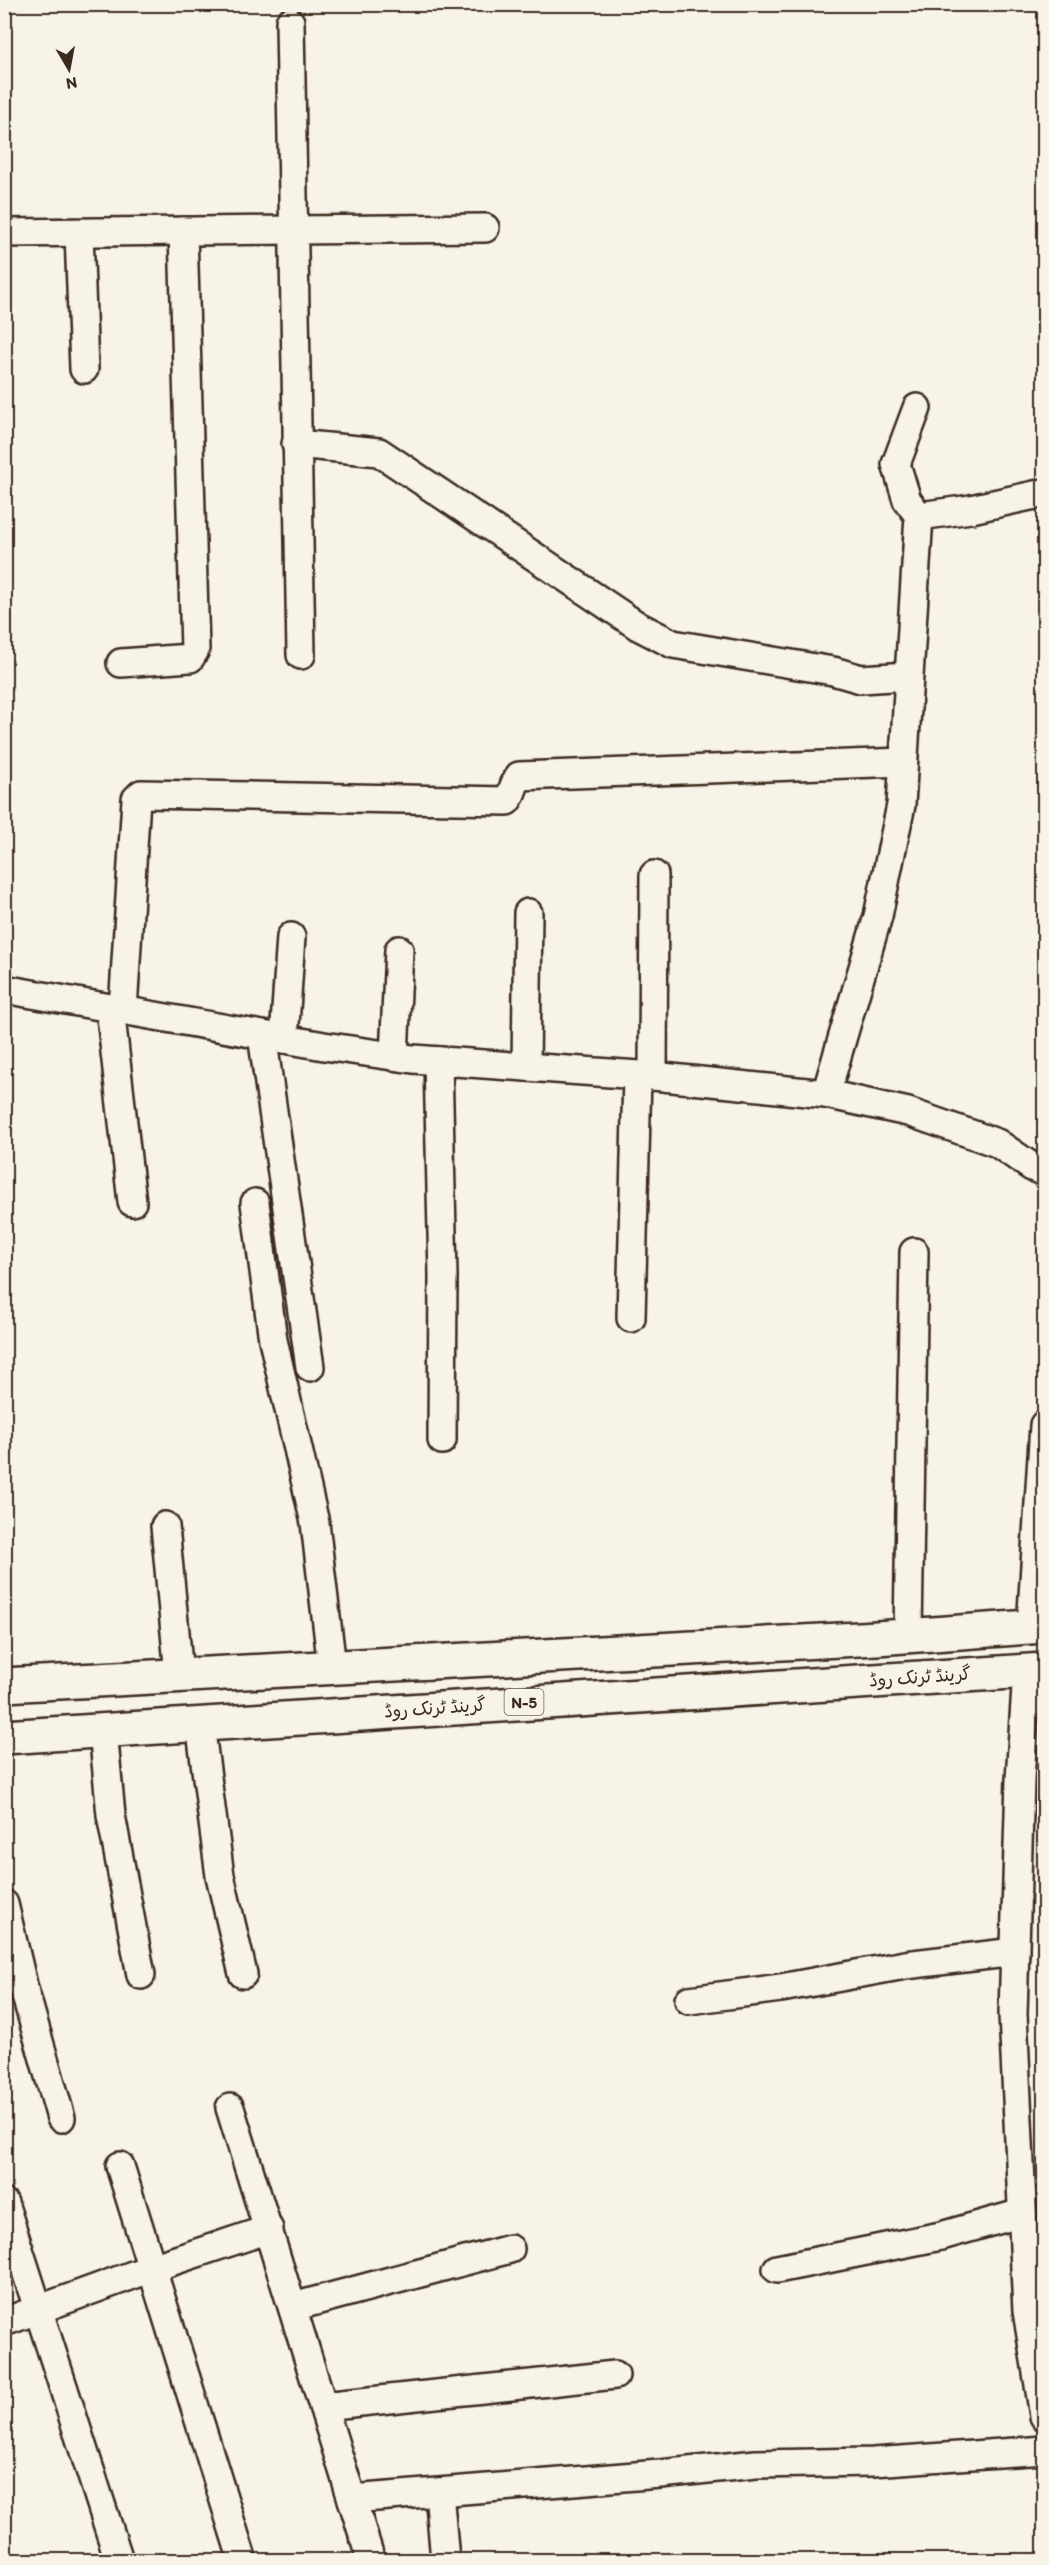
<svg xmlns="http://www.w3.org/2000/svg" width="1049" height="2565" font-family="Itim,'Playpen Sans Arabic',sans-serif">
<style>
.lines{fill:none;stroke-linecap:round;stroke-linejoin:round}
.minor-casing{stroke:#3b2a1e;stroke-width:32}
.highway-casing{stroke:#3b2a1e;stroke-width:38}
.minor{stroke:#f7f3e8;stroke-width:27}
.highway{stroke:#f7f3e8;stroke-width:33}
.labels{text-anchor:middle;stroke-width:5;stroke-linejoin:round;paint-order:stroke}
.shield{fill:#f7f3e8;stroke:#73665b;stroke-width:1.5}
.shield-label{font-size:16px;font-weight:bold;fill:#3b2a1e}
.street-label{font-size:18px;fill:#3b2a1e;stroke:#f7f3e8}
</style>
<rect width="100%" height="100%" fill="#f7f3e8"/>
<filter id="ink" filterUnits="userSpaceOnUse"><feTurbulence type="fractalNoise" baseFrequency=".0167" numOctaves="2"/><feDisplacementMap in="SourceGraphic" scale="12" xChannelSelector="R" yChannelSelector="G"/><feConvolveMatrix kernelMatrix="1 2 1 2 8 2 1 2 1" color-interpolation-filters="sRGB"/></filter>
<g filter="url(#ink)">
<g class="lines">
<g class="minor-casing">
<g id="minor">
<path d="M290 22 301 655"/>
<path d="M4 233 485 228"/>
<path d="M79 233 84 369"/>
<path d="M917 408 896 464 907 500 919 516 971 509 1044 493"/>
<path d="M296 444 379 452 638 626 673 644 833 671 861 679 908 676"/>
<path d="M121 663 190 658 195 650 183 231"/>
<path d="M4 989 324 1046 413 1059 653 1076 826 1094 908 1112 997 1143 1032 1167 1044 1172"/>
<path d="M110 1008 132 1202"/>
<path d="M123 1010 136 799 141 794 507 801C513 793 513 784 519 776L903 762"/>
<path d="M262 1035 310 1367"/>
<path d="M284 1039 291 937"/>
<path d="M394 1056 399 950"/>
<path d="M438 1061 443 1276 442 1440"/>
<path d="M526 1067 528 913"/>
<path d="M653 1076 654 875"/>
<path d="M826 1094 878 916 901 805 919 516"/>
<path d="M255 1203 273 1340 315 1523 332 1667"/>
<path d="M631 1318 637 1075"/>
<path d="M165 1526 179 1675"/>
<path d="M1031 1627 1044 1425"/>
<path d="M908 1636 914 1252"/>
<path d="M1027 1671 1020 1779 1013 2014 1027 2311 1044 2416"/>
<path d="M200 1724 220 1876 243 1974"/>
<path d="M103 1730 111 1815 141 1975"/>
<path d="M4 1904 24 1989 61 2118"/>
<path d="M689 2000 781 1988 905 1965 1015 1952"/>
<path d="M230 2108 371 2560"/>
<path d="M120 2166 241 2555"/>
<path d="M4 2203 118 2557"/>
<path d="M777 2269 941 2236 1022 2213"/>
<path d="M293 2307 510 2249"/>
<path d="M4 2322 152 2268 269 2229"/>
<path d="M323 2406 615 2375"/>
<path d="M439 2492 445 2560"/>
<path d="M352 2499 660 2474 756 2464 873 2462 1044 2450"/>
</g>
</g>
<g class="highway-casing">
<g id="highway">
<path d="M4 1685 877 1638 1044 1626"/>
<path d="M4 1737 1044 1670"/>
</g>
</g>
<use href="#minor" class="minor"/>
<use href="#highway" class="highway"/>
</g>
</g>
<g class="labels">
<rect class="shield" x="504.5" y="1689" width="39" height="26" rx="4.5"/>
<g class="shield-label">
<text x="524" y="1708">N-5</text>
</g>
<g class="street-label">
<text transform="translate(920 1677) rotate(-4)" y="6">گرینڈ ٹرنک روڈ</text>
<text transform="translate(435 1708) rotate(-4)" y="6">گرینڈ ٹرنک روڈ</text>
</g>
</g>
<rect width="1049" height="2565" fill="none" stroke="#f7f3e8" stroke-width="24"/>
<rect x="12" y="12" width="1025" height="2541" fill="none" stroke="#3b2a1e" stroke-width="2" filter="url(#ink)"/>
<g transform="translate(69 69) rotate(170)" stroke="#f7f3e8" stroke-width="4.5" paint-order="stroke">
<path d="M0-4.5L10 22L0 15L-10 22Z" fill="#3b2a1e"/>
<text y="-9" font-size="16" font-weight="bold" text-anchor="middle" fill="#3b2a1e">N</text>
</g>
</svg>
